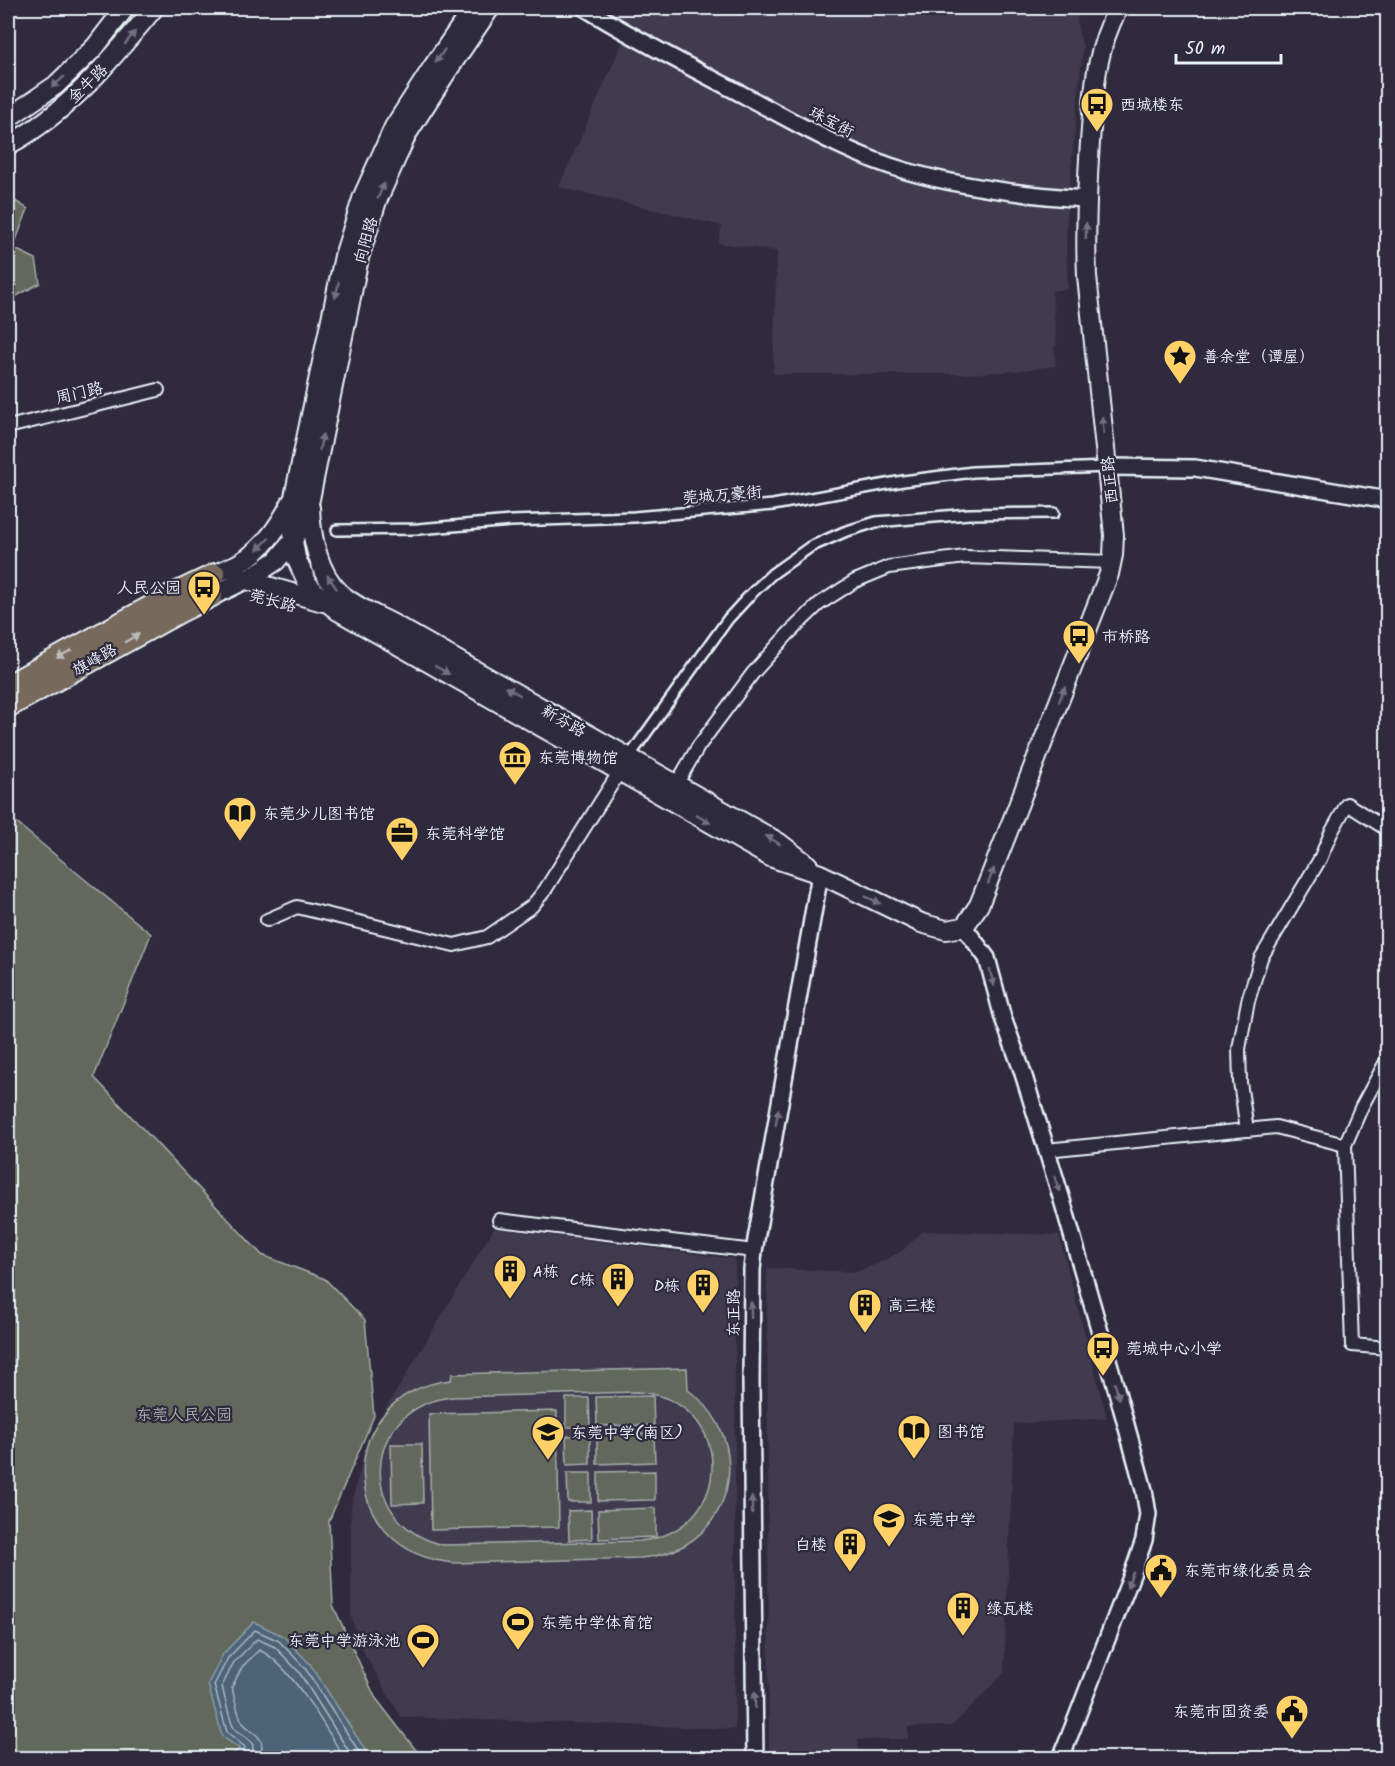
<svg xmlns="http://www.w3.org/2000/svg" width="1395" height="1766" font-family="Kalam,'LXGW WenKai TC',sans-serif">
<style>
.built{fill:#413a50}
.green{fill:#62695c;stroke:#a5adaa;stroke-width:1.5;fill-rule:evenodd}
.water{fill:#4d6377;stroke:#8b9cab;stroke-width:1.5}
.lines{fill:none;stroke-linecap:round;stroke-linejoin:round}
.shore{stroke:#aab8c4;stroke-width:1.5}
.pedestrian-casing{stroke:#e8f1f8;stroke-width:14}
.minor-casing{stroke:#e8f1f8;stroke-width:16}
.tertiary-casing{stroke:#e8f1f8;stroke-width:20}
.secondary-casing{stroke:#e8f1f8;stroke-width:22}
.primary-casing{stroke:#e8f1f8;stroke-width:24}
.pedestrian{stroke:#2f2a3d;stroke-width:9}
.minor{stroke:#2f2a3d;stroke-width:12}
.tertiary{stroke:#2f2a3d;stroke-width:15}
.secondary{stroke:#2f2a3d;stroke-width:18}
.primary{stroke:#77695c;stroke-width:20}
.oneway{fill:#70707e}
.oneway2{fill:#bbbbba}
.labels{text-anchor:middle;stroke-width:4.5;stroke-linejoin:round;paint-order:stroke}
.street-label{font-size:16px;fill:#e8f1f8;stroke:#2f2a3d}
.poi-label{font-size:16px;fill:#e8f1f8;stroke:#2f2a3d;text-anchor:start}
.park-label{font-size:16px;fill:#acb4b2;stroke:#2f2a3d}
</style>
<rect width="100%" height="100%" fill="#2f2a3d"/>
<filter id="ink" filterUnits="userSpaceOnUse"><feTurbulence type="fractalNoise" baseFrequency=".0167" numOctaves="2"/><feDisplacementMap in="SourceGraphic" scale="12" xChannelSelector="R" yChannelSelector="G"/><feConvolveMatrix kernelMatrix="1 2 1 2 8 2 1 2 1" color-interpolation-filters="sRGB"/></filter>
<g filter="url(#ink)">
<g class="built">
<path d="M569 8H1077L1078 30 1083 47 1067 212 1066 250 1068 289 1052 291 1057 346 1054 347 1056 366 1015 371 966 374H773L777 251 718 243 722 226 559 187 623 41Z"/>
<path d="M494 1228 735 1259V1729L401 1717 364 1653 351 1617V1506L367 1440Z"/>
<path d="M923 1231 1059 1235 1107 1418 1014 1424 1004 1673 952 1726 908 1727V1739L858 1740V1758H769L767 1268 856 1272 883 1261 903 1250Z"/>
</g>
<g class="green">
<path d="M12 199 28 209 13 248 36 259 40 283 8 301V201Z"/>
<path d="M8 816 151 934 94 1077 262 1255 325 1279 365 1320 374 1416 329 1521 333 1605 375 1697 422 1758H8Z"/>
<path d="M687 1368 688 1390C742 1427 744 1510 685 1545 671 1553 656 1557 641 1558L455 1563C335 1554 332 1394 451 1380L452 1374ZM637 1392C735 1398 738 1530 640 1541L443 1545C354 1523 362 1406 453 1397Z"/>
<path d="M653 1396 654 1425 597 1426 596 1397Z"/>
<path d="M566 1398H589L590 1427H566Z"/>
<path d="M557 1411 559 1527 431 1530 429 1414Z"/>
<path d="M654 1433 655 1462 597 1464V1435Z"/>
<path d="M590 1435V1464L567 1465 566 1436Z"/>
<path d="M391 1444H422L423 1503 392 1504Z"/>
<path d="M655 1471V1500L598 1501V1472Z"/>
<path d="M567 1473H591V1502H568Z"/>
<path d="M656 1508V1537L599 1539 598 1510Z"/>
<path d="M591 1510 592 1539 569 1540 568 1511Z"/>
</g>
<path class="water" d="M254 1622 283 1636 310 1664 364 1748 368 1758H226L240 1749 222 1736 208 1684 223 1654Z"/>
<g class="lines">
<g class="shore">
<path d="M237 1758 244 1753 245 1747 227 1732 214 1685 228 1658 255 1630 279 1641 305 1668 358 1750 361 1758"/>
<path d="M250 1758C260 1739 243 1739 234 1728 230 1723 224 1694 222 1686L234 1662 257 1639 275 1647 299 1672 353 1758"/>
<path d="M260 1758C267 1735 254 1736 243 1723 238 1717 234 1696 232 1687L242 1667 259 1650C288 1661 328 1731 344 1758"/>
</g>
<g class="pedestrian-casing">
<g id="pedestrian">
<path d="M337 530 418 529 511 521 634 517 773 505 903 481 973 472 1108 467"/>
<path d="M629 757 728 619 751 594 772 574 810 547 844 532 876 522 969 514 1054 513"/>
</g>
</g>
<g class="minor-casing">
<g id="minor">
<path d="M8 427 158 390"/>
<path d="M673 790 698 747 753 673 788 634 819 604 855 581 889 567 965 557 1111 562"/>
<path d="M267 920 297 907 454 945 487 937 532 906 545 890 620 771"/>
<path d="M1247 1130 1240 1082 1239 1049 1248 1001 1261 958 1320 859 1331 833 1347 804 1388 830"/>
<path d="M1345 1145 1362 1106 1388 1058"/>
<path d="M1046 1150 1276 1127 1345 1145 1352 1345 1388 1348"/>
<path d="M499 1220 754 1251"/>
</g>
</g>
<g class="tertiary-casing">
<g id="tertiary">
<path d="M585 8C638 41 694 69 749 98 800 125 850 155 906 171 965 188 1025 195 1086 199"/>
<path d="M1108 467 1195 468 1388 500"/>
<path d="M964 927 987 958 1003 1018 1022 1070 1062 1200 1111 1370 1144 1490 1148 1514 1144 1540 1133 1572 1061 1758"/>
<path d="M755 1758 751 1381 752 1270 754 1251 820 874"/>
</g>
</g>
<g class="secondary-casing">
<g id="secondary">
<path d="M473 8 434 65 394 127 363 196 344 256 294 497 293 541 296 558 308 584 317 594 338 611 770 857 820 874 921 923 946 930 964 927 979 905 1109 574 1113 555 1114 535 1087 276C1085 231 1087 187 1090 142 1094 91 1094 55 1118 8"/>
<path d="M8 118 56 85 95 47 125 8"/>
<path d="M8 145C68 113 112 59 154 8"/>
<path d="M310 507C311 536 318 573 340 593 356 608 379 616 397 626L778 842 808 865"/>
<path d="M215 574C223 570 233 567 241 562 265 548 280 525 292 501"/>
<path d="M240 578 323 602"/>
<path d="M212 596 253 576 276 561 293 541 310 499 359 258 377 201 407 134 446 73 490 8"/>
</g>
</g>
<g class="primary-casing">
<g id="primary">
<path d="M8 685 171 595 215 574"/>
<path d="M8 707 180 612 212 596"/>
</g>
</g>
<use href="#pedestrian" class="pedestrian"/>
<use href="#minor" class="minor"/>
<use href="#tertiary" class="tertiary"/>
<use href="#secondary" class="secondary"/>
<use href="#primary" class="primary"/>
</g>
<defs><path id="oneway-solid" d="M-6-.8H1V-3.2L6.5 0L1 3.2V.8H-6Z" transform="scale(1.5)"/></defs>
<g class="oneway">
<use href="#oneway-solid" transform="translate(130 38) rotate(-51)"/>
<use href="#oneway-solid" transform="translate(440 56) rotate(125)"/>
<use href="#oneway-solid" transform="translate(58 82) rotate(139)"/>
<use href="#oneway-solid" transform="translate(381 191) rotate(-66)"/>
<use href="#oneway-solid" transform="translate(1086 231) rotate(-89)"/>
<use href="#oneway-solid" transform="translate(337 290) rotate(102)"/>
<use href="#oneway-solid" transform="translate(1103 425) rotate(-96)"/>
<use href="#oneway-solid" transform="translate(321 442) rotate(-79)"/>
<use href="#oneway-solid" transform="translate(263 544) rotate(136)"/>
<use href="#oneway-solid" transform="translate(332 582) rotate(-125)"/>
<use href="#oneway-solid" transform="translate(442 670) rotate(30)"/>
<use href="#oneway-solid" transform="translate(513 691) rotate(-150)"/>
<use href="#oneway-solid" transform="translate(1062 694) rotate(-69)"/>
<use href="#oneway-solid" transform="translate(703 819) rotate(30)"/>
<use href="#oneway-solid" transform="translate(773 840) rotate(-149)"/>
<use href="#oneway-solid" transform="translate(991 876) rotate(-69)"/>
<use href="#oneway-solid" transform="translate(873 900) rotate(26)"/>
<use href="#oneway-solid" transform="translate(992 978) rotate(75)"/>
<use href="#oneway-solid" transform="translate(777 1117) rotate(-80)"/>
<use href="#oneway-solid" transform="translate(1057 1184) rotate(72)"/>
<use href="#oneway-solid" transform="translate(751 1310) rotate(-90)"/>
<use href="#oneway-solid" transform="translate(1117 1391) rotate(75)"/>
<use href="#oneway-solid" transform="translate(752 1505) rotate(-91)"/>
<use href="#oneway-solid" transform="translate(1130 1580) rotate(111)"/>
<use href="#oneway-solid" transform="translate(755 1700) rotate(-91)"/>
</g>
<g class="oneway2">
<use href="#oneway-solid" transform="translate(132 638) rotate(-29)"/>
<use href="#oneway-solid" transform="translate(64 654) rotate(151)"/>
</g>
</g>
<defs>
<g id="bus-pin" transform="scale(1.725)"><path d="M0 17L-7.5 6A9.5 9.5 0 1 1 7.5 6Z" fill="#ffd166" stroke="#2f2a3d"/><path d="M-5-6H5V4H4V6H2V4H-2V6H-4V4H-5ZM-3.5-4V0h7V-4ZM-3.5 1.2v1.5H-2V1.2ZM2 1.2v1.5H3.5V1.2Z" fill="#111"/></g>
<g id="sight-pin" transform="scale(1.725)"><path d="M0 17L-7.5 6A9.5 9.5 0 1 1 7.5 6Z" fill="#ffd166" stroke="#2f2a3d"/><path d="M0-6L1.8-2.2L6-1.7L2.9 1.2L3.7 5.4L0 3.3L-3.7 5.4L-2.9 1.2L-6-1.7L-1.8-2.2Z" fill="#111"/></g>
<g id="museum-pin" transform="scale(1.725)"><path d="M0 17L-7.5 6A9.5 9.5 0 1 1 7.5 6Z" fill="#ffd166" stroke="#2f2a3d"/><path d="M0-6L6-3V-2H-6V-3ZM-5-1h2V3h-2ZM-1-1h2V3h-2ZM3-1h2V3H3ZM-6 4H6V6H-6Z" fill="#111"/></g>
<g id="library-pin" transform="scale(1.725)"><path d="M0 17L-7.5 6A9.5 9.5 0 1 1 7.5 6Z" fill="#ffd166" stroke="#2f2a3d"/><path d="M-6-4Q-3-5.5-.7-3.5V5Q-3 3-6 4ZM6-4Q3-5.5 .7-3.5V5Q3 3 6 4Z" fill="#111"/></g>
<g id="office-pin" transform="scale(1.725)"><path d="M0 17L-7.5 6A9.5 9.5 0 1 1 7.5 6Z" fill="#ffd166" stroke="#2f2a3d"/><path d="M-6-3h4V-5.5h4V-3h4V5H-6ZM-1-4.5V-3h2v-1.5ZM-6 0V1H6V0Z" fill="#111"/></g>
<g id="building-pin" transform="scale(1.725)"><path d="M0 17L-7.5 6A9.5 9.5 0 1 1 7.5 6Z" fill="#ffd166" stroke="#2f2a3d"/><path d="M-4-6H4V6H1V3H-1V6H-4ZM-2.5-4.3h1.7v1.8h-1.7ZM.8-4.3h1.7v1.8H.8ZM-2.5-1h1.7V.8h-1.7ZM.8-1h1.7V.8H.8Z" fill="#111"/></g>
<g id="school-pin" transform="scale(1.725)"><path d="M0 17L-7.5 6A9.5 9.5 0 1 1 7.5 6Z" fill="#ffd166" stroke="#2f2a3d"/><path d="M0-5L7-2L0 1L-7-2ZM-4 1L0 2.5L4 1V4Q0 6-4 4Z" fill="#111"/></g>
<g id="civic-pin" transform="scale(1.725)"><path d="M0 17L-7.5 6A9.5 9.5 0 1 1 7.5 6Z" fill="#ffd166" stroke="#2f2a3d"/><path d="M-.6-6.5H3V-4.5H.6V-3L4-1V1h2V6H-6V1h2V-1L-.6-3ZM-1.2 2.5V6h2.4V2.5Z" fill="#111"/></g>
<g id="stadium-pin" transform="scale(1.725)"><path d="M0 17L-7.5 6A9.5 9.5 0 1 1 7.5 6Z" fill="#ffd166" stroke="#2f2a3d"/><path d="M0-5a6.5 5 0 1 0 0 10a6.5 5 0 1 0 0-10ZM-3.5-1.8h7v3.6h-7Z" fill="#111"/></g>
</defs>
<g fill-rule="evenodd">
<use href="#bus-pin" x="1097" y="104"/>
<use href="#sight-pin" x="1180" y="356"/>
<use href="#bus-pin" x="204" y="587"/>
<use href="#bus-pin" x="1079" y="636"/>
<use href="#museum-pin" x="515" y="757"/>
<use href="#library-pin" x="240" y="813"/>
<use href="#office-pin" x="402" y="833"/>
<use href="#building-pin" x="510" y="1271"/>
<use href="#building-pin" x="618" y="1279"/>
<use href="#building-pin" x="703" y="1285"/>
<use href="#building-pin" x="865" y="1305"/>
<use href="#bus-pin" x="1103" y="1348"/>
<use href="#library-pin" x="914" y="1431"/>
<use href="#school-pin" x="548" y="1432"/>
<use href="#school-pin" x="889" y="1519"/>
<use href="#building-pin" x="850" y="1544"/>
<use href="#civic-pin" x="1161" y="1570"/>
<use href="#building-pin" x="963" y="1608"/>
<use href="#stadium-pin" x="518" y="1622"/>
<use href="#stadium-pin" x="423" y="1640"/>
<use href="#civic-pin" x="1292" y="1711"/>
</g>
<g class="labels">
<g class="street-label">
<text transform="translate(87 83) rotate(-44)" y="6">金牛路</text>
<text transform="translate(832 121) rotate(28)" y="6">珠宝街</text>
<text transform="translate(365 240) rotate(-74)" y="6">向阳路</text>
<text transform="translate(79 392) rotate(-13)" y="6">周门路</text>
<text transform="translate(1109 480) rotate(-96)" y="6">西正路</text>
<text transform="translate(722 494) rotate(-5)" y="6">莞城万豪街</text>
<text transform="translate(273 600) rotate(15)" y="6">莞长路</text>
<text transform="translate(94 659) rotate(-29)" y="6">旗峰路</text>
<text transform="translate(564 720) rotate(30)" y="6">新芬路</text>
<text transform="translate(733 1313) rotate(-90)" y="6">东正路</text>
</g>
<g class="poi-label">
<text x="1120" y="110">西城楼东</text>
<text x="1203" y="362">善余堂（谭屋）</text>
<text x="181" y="593" text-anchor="end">人民公园</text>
<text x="1102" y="642">市桥路</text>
<text x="538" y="763">东莞博物馆</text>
<text x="263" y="819">东莞少儿图书馆</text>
<text x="425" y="839">东莞科学馆</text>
<text x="533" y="1277">A栋</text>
<text x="595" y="1285" text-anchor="end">C栋</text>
<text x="680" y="1291" text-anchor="end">D栋</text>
<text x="888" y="1311">高三楼</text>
<text x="1126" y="1354">莞城中心小学</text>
<text x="937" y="1437">图书馆</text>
<text x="571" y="1438">东莞中学(南区)</text>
<text x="912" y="1525">东莞中学</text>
<text x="827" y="1550" text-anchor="end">白楼</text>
<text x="1184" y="1576">东莞市绿化委员会</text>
<text x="986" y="1614">绿瓦楼</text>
<text x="541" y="1628">东莞中学体育馆</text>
<text x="400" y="1646" text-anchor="end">东莞中学游泳池</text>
<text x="1269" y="1717" text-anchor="end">东莞市国资委</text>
</g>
<g class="park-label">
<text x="184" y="1420">东莞人民公园</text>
</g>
</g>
<rect width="1395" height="1766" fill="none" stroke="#2f2a3d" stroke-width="30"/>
<rect x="15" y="15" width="1365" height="1736" fill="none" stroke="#e8f1f8" stroke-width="2" filter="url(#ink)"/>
<path d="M1176 54v9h105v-9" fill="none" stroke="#e8f1f8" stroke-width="3"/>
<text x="1185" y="54" font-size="18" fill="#e8f1f8" stroke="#2f2a3d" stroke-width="4.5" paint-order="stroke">50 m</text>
</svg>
